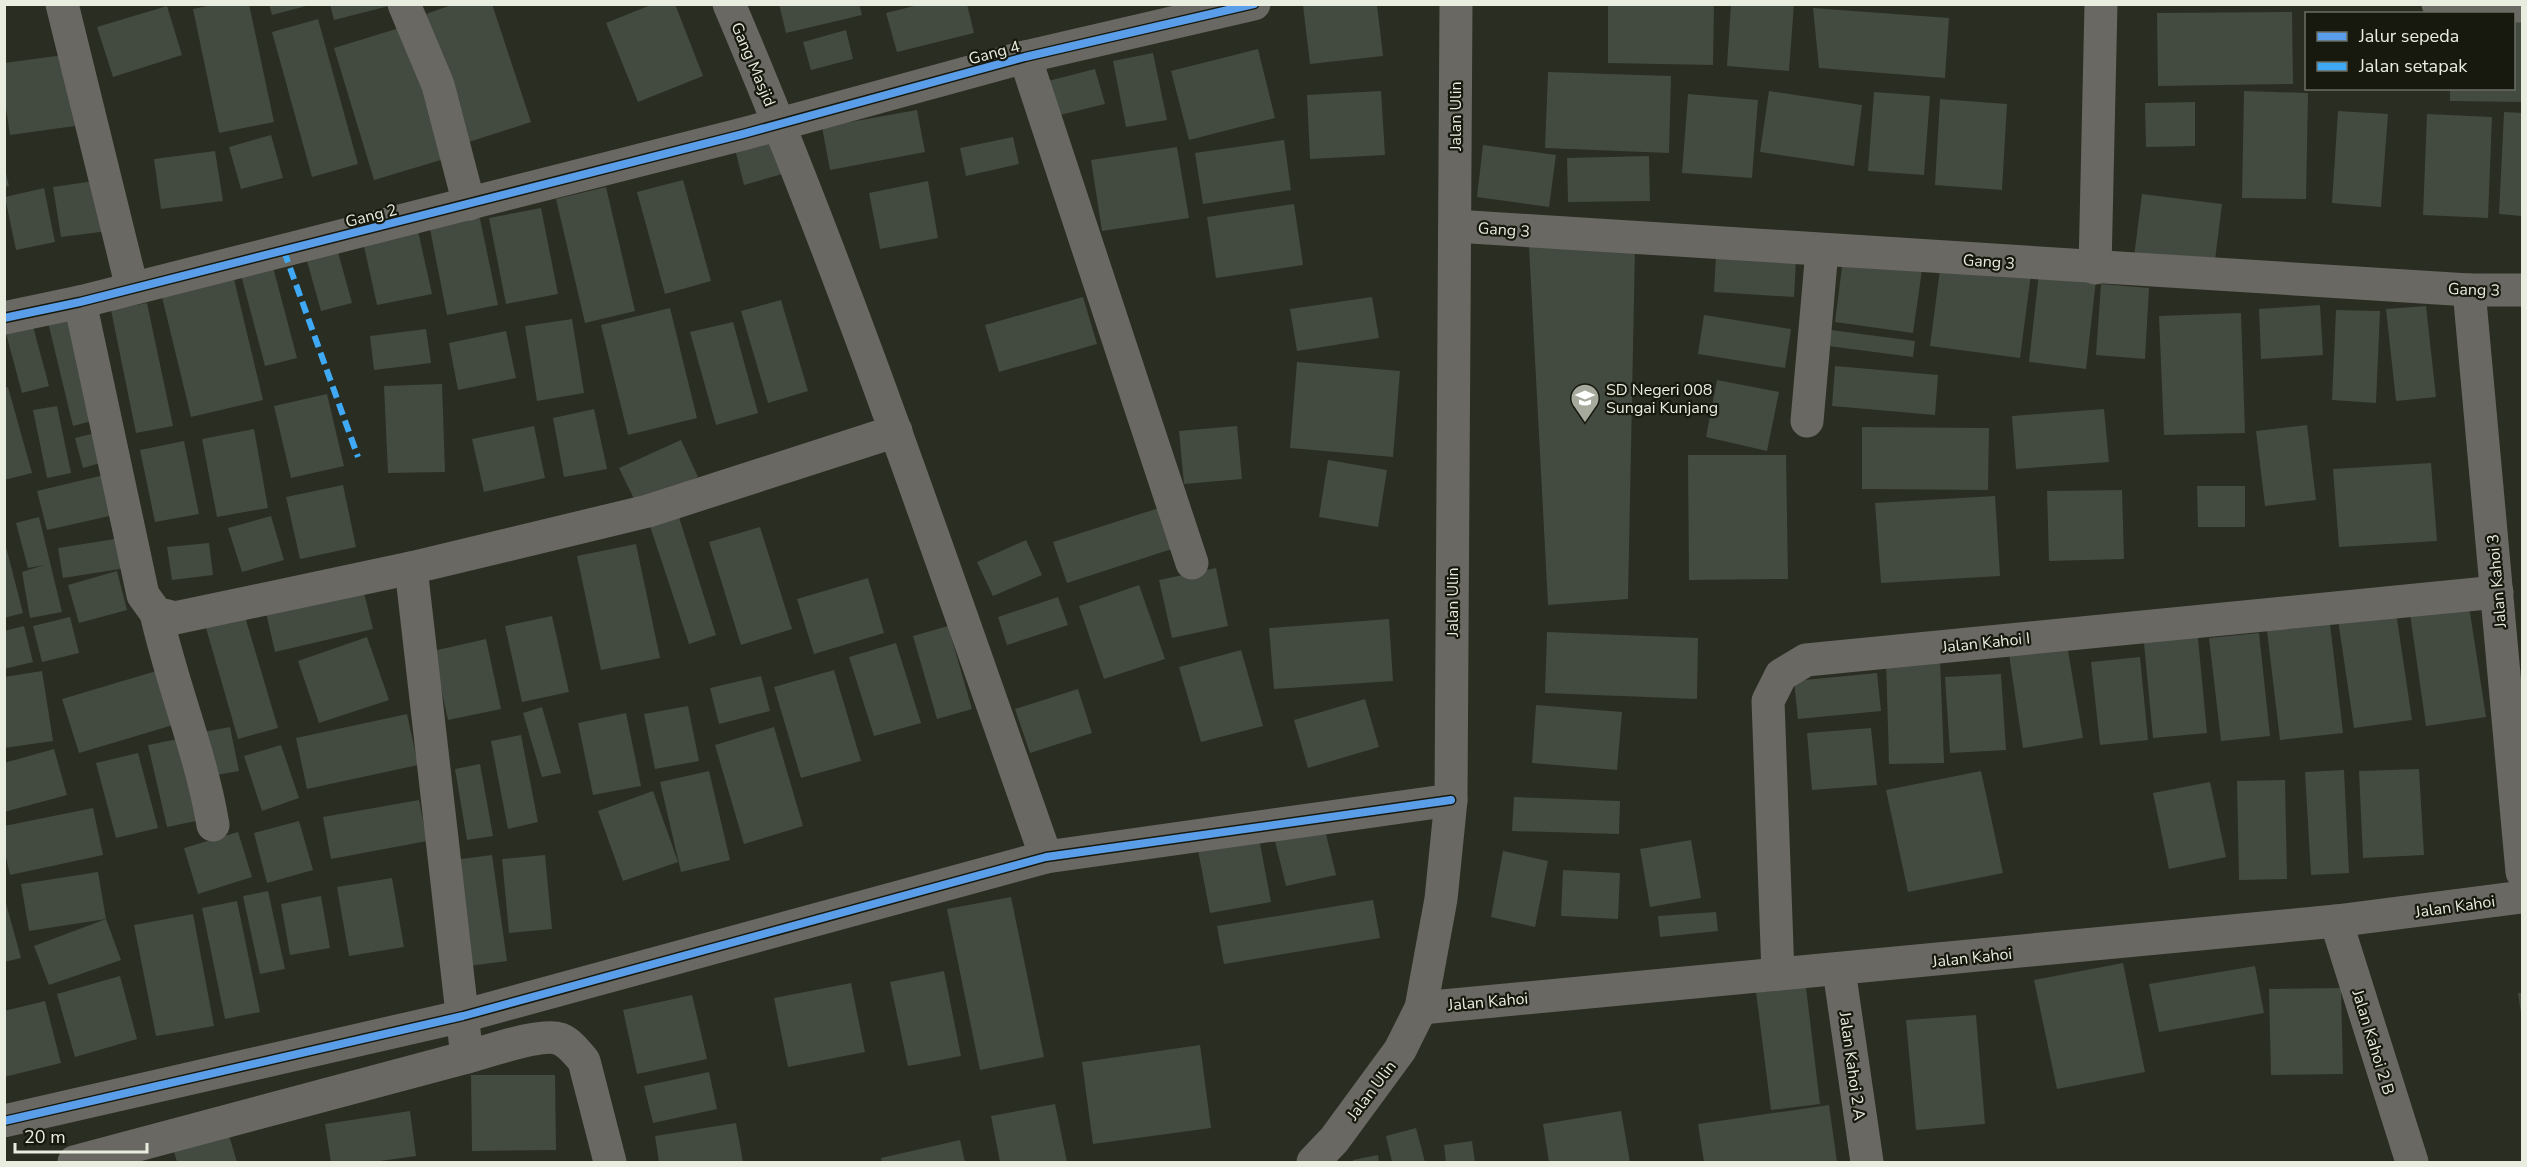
<svg xmlns="http://www.w3.org/2000/svg" width="2527" height="1167" font-family="'Nunito Sans',sans-serif">
<style>
.building{fill:#434a3f}
.lines{fill:none;stroke-linecap:round;stroke-linejoin:round}
.minor{stroke:#696862;stroke-width:33}
.tertiary{stroke:#696862;stroke-width:33}
.quiet{stroke:#3fa9f5;stroke-width:6;stroke-dasharray:12 6;stroke-linecap:butt}
.cycleway-casing{stroke:#17190f;stroke-width:11}
.cycleway{stroke:#5a9eea;stroke-width:8}
.labels{text-anchor:middle;stroke-width:4.5;stroke-linejoin:round;paint-order:stroke}
.street-label{font-size:16px;fill:#e9eddf;stroke:#17190f}
.poi-label{font-size:16px;fill:#e9eddf;stroke:#17190f;text-anchor:start}
</style>
<rect width="100%" height="100%" fill="#2a2d21"/>
<g class="building">
<path d="M217 4H249L274 122 219 133 193 9Z"/>
<path d="M269 4H310V5L272 15Z"/>
<path d="M330 4H393V5L334 20Z"/>
<path d="M454 4H492L531 122 469 142 426 14Z"/>
<path d="M653 4H675L703 76 638 102 606 23Z"/>
<path d="M779 4H859L862 15 786 33Z"/>
<path d="M922 4H967L974 33 897 52 886 13Z"/>
<path d="M1608 4H1714L1713 65 1608 63Z"/>
<path d="M1731 4H1794L1789 71 1727 66Z"/>
<path d="M1303 5H1377L1383 56 1310 64Z"/>
<path d="M167 6 182 55 113 77 97 27Z"/>
<path d="M1813 8 1949 18 1945 78 1819 68Z"/>
<path d="M2292 12 2293 84 2158 86 2157 13Z"/>
<path d="M2514 15H2522V102L2450 101V88H2514Z"/>
<path d="M318 19 358 164 312 177 272 32Z"/>
<path d="M409 25 451 157 374 180 334 48Z"/>
<path d="M846 30 853 59 811 70 803 42Z"/>
<path d="M1258 49 1275 118 1189 140 1171 71Z"/>
<path d="M1153 53 1167 120 1126 127 1113 61Z"/>
<path d="M64 55 75 126 10 135 4 95V63Z"/>
<path d="M1095 69 1105 104 1056 116 1048 81Z"/>
<path d="M1548 72 1671 76 1669 153 1545 148Z"/>
<path d="M1381 91 1385 155 1310 159 1307 95Z"/>
<path d="M1769 91 1862 105 1854 166 1760 152Z"/>
<path d="M2244 91 2308 93 2306 199 2242 198Z"/>
<path d="M1874 92 1930 96 1924 175 1868 171Z"/>
<path d="M1688 94 1758 100 1752 178 1682 173Z"/>
<path d="M1940 99 2007 104 2002 190 1935 185Z"/>
<path d="M2195 102V146L2146 147 2145 103Z"/>
<path d="M917 110 925 152 830 170 822 127Z"/>
<path d="M2338 111 2388 114 2381 207 2332 203Z"/>
<path d="M2504 112 2522 113V216L2499 214Z"/>
<path d="M2427 114 2492 117 2488 218 2423 215Z"/>
<path d="M775 131 786 173 744 185 733 141Z"/>
<path d="M271 135 283 178 241 189 229 147Z"/>
<path d="M1013 137 1019 164 966 176 960 148Z"/>
<path d="M1284 140 1291 190 1203 204 1195 153Z"/>
<path d="M1483 145 1556 155 1549 207 1477 197Z"/>
<path d="M1177 147 1189 218 1102 231 1091 160Z"/>
<path d="M215 151 223 201 161 209 154 159Z"/>
<path d="M1649 156 1650 201 1568 202 1567 158Z"/>
<path d="M4 165 9 186 4 187Z"/>
<path d="M101 180 108 231 61 237 53 187Z"/>
<path d="M683 180 711 281 665 294 637 192Z"/>
<path d="M928 181 938 238 880 249 869 193Z"/>
<path d="M606 187 635 311 585 323 556 199Z"/>
<path d="M44 188 55 242 16 250 5 197Z"/>
<path d="M2142 194 2222 204 2214 268 2134 257Z"/>
<path d="M1294 204 1303 265 1216 278 1207 217Z"/>
<path d="M541 208 558 294 506 304 489 218Z"/>
<path d="M479 214 498 305 447 315 429 224Z"/>
<path d="M416 222 432 294 377 305 361 233Z"/>
<path d="M1529 246 1635 247 1628 599 1548 605Z"/>
<path d="M338 252 352 303 321 311 307 261Z"/>
<path d="M1716 255 1796 260 1794 297 1714 292Z"/>
<path d="M1843 259 1922 270 1913 333 1835 322Z"/>
<path d="M1941 262 2031 274 2020 358 1930 346Z"/>
<path d="M273 267 297 358 265 366 241 275Z"/>
<path d="M2039 273 2096 280 2086 369 2029 362Z"/>
<path d="M234 279 263 400 191 417 162 297Z"/>
<path d="M2101 284 2149 288 2145 359 2096 355Z"/>
<path d="M1083 297 1097 344 999 372 985 325Z"/>
<path d="M1372 297 1379 338 1297 351 1290 309Z"/>
<path d="M781 300 808 391 768 403 741 311Z"/>
<path d="M147 303 173 426 136 433 111 310Z"/>
<path d="M2320 305 2323 355 2261 359 2259 309Z"/>
<path d="M2426 306 2436 397 2396 401 2386 309Z"/>
<path d="M72 308 99 419 73 426 46 314Z"/>
<path d="M670 308 697 418 628 435 601 325Z"/>
<path d="M2336 310 2380 311 2376 403 2332 400Z"/>
<path d="M2241 313 2245 433 2164 435 2159 316Z"/>
<path d="M30 315 49 386 22 393 4 326Z"/>
<path d="M1704 315 1791 329 1785 368 1698 354Z"/>
<path d="M572 319 584 393 537 401 525 326Z"/>
<path d="M733 322 758 413 716 425 690 332Z"/>
<path d="M426 329 431 363 374 370 370 336Z"/>
<path d="M1823 329 1915 341 1913 357 1820 345Z"/>
<path d="M506 331 516 378 458 390 449 343Z"/>
<path d="M1297 362 1400 371 1393 457 1290 448Z"/>
<path d="M1835 366 1938 375 1935 415 1832 406Z"/>
<path d="M1717 380 1779 392 1767 451 1706 437Z"/>
<path d="M442 384 445 472 388 473 384 386Z"/>
<path d="M8 387 32 473 4 480V388Z"/>
<path d="M327 394 344 466 291 478 274 406Z"/>
<path d="M57 406 71 473 47 478 33 410Z"/>
<path d="M594 409 607 469 564 477 553 418Z"/>
<path d="M2104 409 2109 462 2016 469 2012 416Z"/>
<path d="M2307 425 2316 500 2265 506 2256 431Z"/>
<path d="M534 426 545 478 484 492 472 439Z"/>
<path d="M1237 426 1242 479 1184 484 1179 431Z"/>
<path d="M1862 427 1989 428 1988 490 1862 489Z"/>
<path d="M254 429 268 508 217 517 202 439Z"/>
<path d="M99 432 107 461 83 468 75 438Z"/>
<path d="M681 440 698 477 637 505 619 468Z"/>
<path d="M184 441 199 514 155 522 140 450Z"/>
<path d="M1688 455H1786L1788 579 1689 580Z"/>
<path d="M1328 460 1387 470 1378 527 1319 517Z"/>
<path d="M2431 463 2437 541 2339 547 2333 469Z"/>
<path d="M104 475 114 515 47 530 37 491Z"/>
<path d="M343 485 356 547 300 559 286 497Z"/>
<path d="M2197 486H2245V527H2198Z"/>
<path d="M2122 490 2124 559 2049 561 2047 491Z"/>
<path d="M1995 496 2000 576 1881 583 1875 503Z"/>
<path d="M1162 507 1175 548 1067 583 1053 542Z"/>
<path d="M271 516 284 560 242 572 228 528Z"/>
<path d="M39 517 62 612 30 618 22 572 44 565 28 568 16 523Z"/>
<path d="M679 517 716 635 689 644 650 526Z"/>
<path d="M760 527 792 629 741 645 709 542Z"/>
<path d="M121 538 126 568 63 578 58 548Z"/>
<path d="M4 539 23 613 4 618Z"/>
<path d="M1026 540 1042 575 993 596 977 562Z"/>
<path d="M209 543 213 575 172 580 167 547Z"/>
<path d="M636 544 660 658 601 670 577 556Z"/>
<path d="M1216 568 1228 626 1172 638 1159 580Z"/>
<path d="M117 571 127 610 79 623 68 585Z"/>
<path d="M868 578 884 633 814 654 797 599Z"/>
<path d="M362 585 373 629 275 652 265 608Z"/>
<path d="M1139 585 1165 659 1104 679 1079 606Z"/>
<path d="M1058 597 1068 625 1007 645 998 617Z"/>
<path d="M2469 606 2486 717 2426 726 2410 614Z"/>
<path d="M243 610 278 728 238 739 204 621Z"/>
<path d="M2396 612 2412 720 2354 728 2338 620Z"/>
<path d="M552 616 569 692 522 702 505 626Z"/>
<path d="M70 617 79 653 42 662 33 626Z"/>
<path d="M1389 619 1393 681 1274 689 1269 628Z"/>
<path d="M2330 624 2343 733 2280 740 2267 631Z"/>
<path d="M24 626 33 662 4 669V631Z"/>
<path d="M948 626 972 709 937 719 913 636Z"/>
<path d="M2197 628 2207 733 2153 738 2143 633Z"/>
<path d="M1547 632 1698 638 1697 699 1545 693Z"/>
<path d="M2259 633 2270 736 2221 741 2209 638Z"/>
<path d="M367 637 389 700 319 723 298 661Z"/>
<path d="M486 639 501 709 448 720 433 651Z"/>
<path d="M896 643 921 723 874 736 849 657Z"/>
<path d="M2067 645 2083 738 2023 748 2009 654Z"/>
<path d="M1241 650 1263 726 1201 742 1179 667Z"/>
<path d="M2140 657 2148 740 2100 745 2091 662Z"/>
<path d="M1940 658 1944 763 1889 764 1886 659Z"/>
<path d="M163 669 180 723 79 753 62 699Z"/>
<path d="M834 670 861 761 801 778 774 687Z"/>
<path d="M42 671 53 741 4 748V677Z"/>
<path d="M1877 673 1881 711 1798 719 1794 681Z"/>
<path d="M2001 674 2006 750 1950 753 1945 677Z"/>
<path d="M761 676 770 711 719 724 710 688Z"/>
<path d="M1078 689 1092 733 1030 753 1015 709Z"/>
<path d="M1365 699 1379 747 1308 768 1294 720Z"/>
<path d="M1536 705 1622 712 1617 770 1532 763Z"/>
<path d="M688 706 699 761 655 769 644 714Z"/>
<path d="M542 707 561 773 542 777 523 713Z"/>
<path d="M626 713 641 786 593 795 578 723Z"/>
<path d="M407 714 418 765 307 789 296 738Z"/>
<path d="M230 727 239 771 205 777 198 733Z"/>
<path d="M774 727 803 826 744 844 715 745Z"/>
<path d="M1871 728 1877 785 1812 790 1807 733Z"/>
<path d="M521 735 538 822 508 829 491 741Z"/>
<path d="M188 737 206 819 167 827 148 745Z"/>
<path d="M281 745 299 798 262 811 244 756Z"/>
<path d="M54 749 67 795 4 812V763Z"/>
<path d="M138 753 158 828 116 838 96 763Z"/>
<path d="M480 764 493 836 467 840 455 769Z"/>
<path d="M2419 769 2424 855 2363 858 2359 771Z"/>
<path d="M2344 770 2349 873 2311 875 2305 772Z"/>
<path d="M709 771 730 860 681 872 660 782Z"/>
<path d="M1981 771 2003 873 1908 892 1886 790Z"/>
<path d="M2285 780 2287 879 2239 880 2237 781Z"/>
<path d="M2210 782 2226 857 2169 869 2153 793Z"/>
<path d="M653 791 678 862 623 881 598 811Z"/>
<path d="M1514 797 1620 801 1619 834 1512 831Z"/>
<path d="M419 800 427 841 331 859 323 817Z"/>
<path d="M93 808 103 855 10 875 4 849V826Z"/>
<path d="M299 821 313 870 267 883 254 833Z"/>
<path d="M1323 822 1336 875 1286 886 1273 833Z"/>
<path d="M238 832 252 877 198 894 184 848Z"/>
<path d="M1258 833 1271 902 1210 913 1197 845Z"/>
<path d="M1691 840 1701 898 1650 907 1640 849Z"/>
<path d="M1503 851 1548 861 1535 927 1491 917Z"/>
<path d="M492 855 507 961 461 967 446 861Z"/>
<path d="M545 855 552 929 509 933 502 859Z"/>
<path d="M1563 870 1620 873 1618 919 1561 916Z"/>
<path d="M98 872 106 919 29 931 21 884Z"/>
<path d="M392 878 404 947 349 956 337 887Z"/>
<path d="M268 891 285 969 260 974 243 896Z"/>
<path d="M4 896 21 958 4 962Z"/>
<path d="M321 896 330 948 290 955 281 904Z"/>
<path d="M1011 897 1044 1057 980 1070 947 909Z"/>
<path d="M1373 900 1380 938 1224 964 1217 926Z"/>
<path d="M237 901 260 1012 225 1019 202 908Z"/>
<path d="M1716 912 1718 931 1660 937 1658 916Z"/>
<path d="M193 914 214 1026 156 1036 134 925Z"/>
<path d="M106 919 121 960 49 985 34 946Z"/>
<path d="M2123 963 2145 1072 2057 1089 2034 980Z"/>
<path d="M2255 966 2264 1013 2159 1032 2149 984Z"/>
<path d="M944 971 961 1056 908 1066 890 982Z"/>
<path d="M120 976 137 1039 75 1057 57 994Z"/>
<path d="M1805 979 1820 1104 1771 1110 1755 984Z"/>
<path d="M851 983 865 1052 788 1067 774 998Z"/>
<path d="M2341 988 2343 1074 2271 1075 2269 989Z"/>
<path d="M2518 993H2522V1012L2521 1013Z"/>
<path d="M692 995 707 1059 637 1074 623 1010Z"/>
<path d="M45 1001 61 1063 4 1077V1011Z"/>
<path d="M1976 1015 1985 1124 1916 1130 1906 1020Z"/>
<path d="M1200 1045 1211 1128 1093 1144 1082 1062Z"/>
<path d="M709 1072 717 1109 653 1123 644 1086Z"/>
<path d="M471 1075H555L556 1150 472 1151Z"/>
<path d="M1055 1104 1067 1162H1000L991 1116Z"/>
<path d="M1829 1105 1837 1162H1704L1698 1124Z"/>
<path d="M410 1111 416 1156 373 1162H331L325 1124Z"/>
<path d="M1621 1111 1630 1162H1549L1543 1124Z"/>
<path d="M736 1123 743 1162H659L655 1136Z"/>
<path d="M1416 1128 1425 1162H1392L1386 1136Z"/>
<path d="M227 1129 237 1162H177L172 1145Z"/>
<path d="M960 1140 965 1162H882L881 1158Z"/>
<path d="M1472 1141 1475 1162H1446L1444 1145Z"/>
<path d="M1378 1155 1379 1162H1353V1160Z"/>
</g>
<g class="lines">
<g class="minor">
<path d="M62 4 132 288"/>
<path d="M404 4 438 85 469 204"/>
<path d="M729 4C848 283 945 571 1046 857"/>
<path d="M2438 4 2522 6"/>
<path d="M1025 57 1192 563"/>
<path d="M1455 226 2469 290H2522"/>
<path d="M2095 268 2101 4"/>
<path d="M2469 290 2522 872"/>
<path d="M80 302 143 595 156 613 175 618 411 568 648 511 896 431"/>
<path d="M4 318 80 302 743 134 1025 57 1254 4"/>
<path d="M1807 421 1822 250"/>
<path d="M411 568 467 1057C486 1052 542 1032 560 1039 570 1043 577 1053 584 1061L610 1162"/>
<path d="M156 613C172 685 201 753 213 825"/>
<path d="M2336 921 2412 1162"/>
<path d="M1839 970 1867 1162"/>
<path d="M1778 974 1768 701 1781 675 1806 660 2497 592"/>
<path d="M1421 1008 2336 921 2522 897"/>
<path d="M4 1121 463 1016 1046 857 1451 800"/>
<path d="M74 1162 467 1057"/>
</g>
<path class="tertiary" d="M1313 1162 1334 1140 1400 1050 1421 1008 1441 899 1451 800 1456 4"/>
<path class="quiet" d="M284 251 358 457"/>
<g class="cycleway-casing">
<g id="cycleway">
<path d="M4 318 80 302 743 134 1025 57 1254 4"/>
<path d="M4 1121 463 1016 1046 857 1451 800"/>
</g>
</g>
<use href="#cycleway" class="cycleway"/>
</g>
<defs>
<g id="school-pin" transform="scale(1.5)"><path d="M0 17L-7.5 6A9.5 9.5 0 1 1 7.5 6Z" fill="#a6aa9c" stroke="#17190f"/><path d="M0-5L7-2L0 1L-7-2ZM-4 1L0 2.5L4 1V4Q0 6-4 4Z" fill="#fff"/></g>
</defs>
<g fill-rule="evenodd">
<use href="#school-pin" x="1585" y="398"/>
</g>
<g class="labels">
<g class="street-label">
<text transform="translate(994 52) rotate(-15)" y="6">Gang 4</text>
<text transform="translate(754 64) rotate(67)" y="6">Gang Masjid</text>
<text transform="translate(1455 116) rotate(-90)" y="6">Jalan Ulin</text>
<text transform="translate(371 215) rotate(-14)" y="6">Gang 2</text>
<text transform="translate(1504 229) rotate(4)" y="6">Gang 3</text>
<text transform="translate(1989 261) rotate(4)" y="6">Gang 3</text>
<text transform="translate(2474 289) rotate(2)" y="6">Gang 3</text>
<text transform="translate(2496 581) rotate(-95)" y="6">Jalan Kahoi 3</text>
<text transform="translate(1452 602) rotate(-90)" y="6">Jalan Ulin</text>
<text transform="translate(1986 642) rotate(-6)" y="6">Jalan Kahoi I</text>
<text transform="translate(2455 906) rotate(-8)" y="6">Jalan Kahoi</text>
<text transform="translate(1972 957) rotate(-6)" y="6">Jalan Kahoi</text>
<text transform="translate(1488 1001) rotate(-5)" y="6">Jalan Kahoi</text>
<text transform="translate(2374 1042) rotate(73)" y="6">Jalan Kahoi 2 B</text>
<text transform="translate(1853 1066) rotate(82)" y="6">Jalan Kahoi 2 A</text>
<text transform="translate(1371 1090) rotate(-53)" y="6">Jalan Ulin</text>
</g>
<g class="poi-label">
<text x="1606" y="395">SD Negeri 008<tspan x="1606" dy="18">Sungai Kunjang</tspan></text>
</g>
</g>
<rect width="2527" height="1167" fill="none" stroke="#e9eddf" stroke-width="12"/>
<rect x="2305" y="12" width="210" height="78" fill="#17190f" stroke="#6b6e62" stroke-width="1.5"/>
<rect x="2317" y="32" width="30" height="9" fill="#5a9eea" stroke="#6b6e62" stroke-width="1.5"/>
<text x="2359" y="42" font-size="18" fill="#e9eddf">Jalur sepeda</text>
<rect x="2317" y="62" width="30" height="9" fill="#3fa9f5" stroke="#6b6e62" stroke-width="1.5"/>
<text x="2359" y="72" font-size="18" fill="#e9eddf">Jalan setapak</text>
<path d="M15 1143v9h132v-9" fill="none" stroke="#e9eddf" stroke-width="3"/>
<text x="24" y="1143" font-size="18" fill="#e9eddf" stroke="#17190f" stroke-width="4.5" paint-order="stroke">20 m</text>
</svg>
